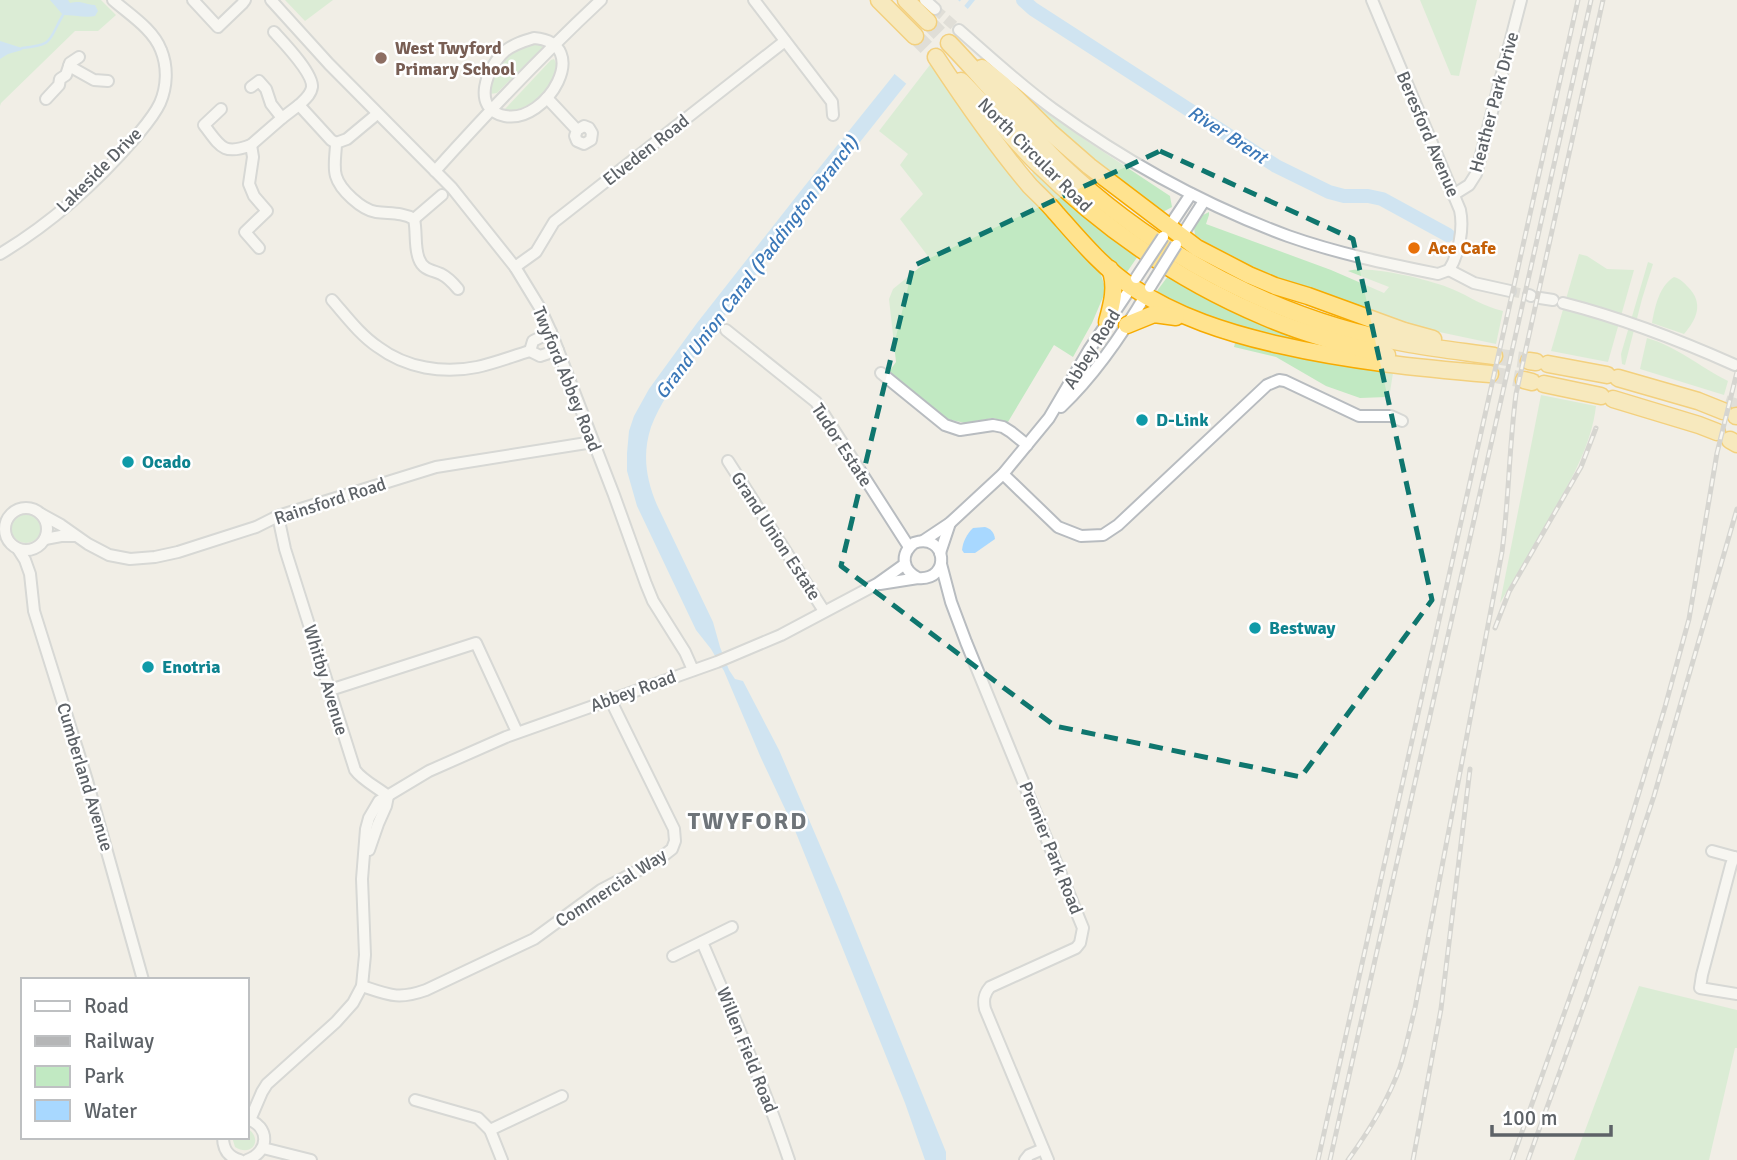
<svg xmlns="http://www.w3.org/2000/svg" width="1737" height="1160" font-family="Signika,sans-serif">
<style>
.green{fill:#c1e9c2}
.water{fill:#a8d8ff}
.pier{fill:#f1eee6}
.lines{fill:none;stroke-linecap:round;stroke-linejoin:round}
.stream{stroke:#a8d8ff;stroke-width:2.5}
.river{stroke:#a8d8ff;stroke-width:14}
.minor-tunnel{stroke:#cccbc6;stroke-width:10;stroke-dasharray:10 5;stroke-linecap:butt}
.highway-tunnel{stroke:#cccbc6;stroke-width:16;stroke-dasharray:16 8;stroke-linecap:butt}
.minor-casing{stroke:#b8bcc0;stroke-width:14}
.highway-casing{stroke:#f7ab00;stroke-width:19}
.minor{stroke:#fff;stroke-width:10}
.highway{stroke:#ffe38f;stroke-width:16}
.rail-casing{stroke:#b5b6b7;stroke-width:5}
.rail{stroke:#fff;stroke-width:2.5;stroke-dasharray:8;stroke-linecap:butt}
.minor-bridge-casing{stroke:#b8bcc0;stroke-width:14;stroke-linecap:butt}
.minor-bridge{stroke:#fff;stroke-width:10}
.marked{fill:none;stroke:#0f766e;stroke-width:5;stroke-dasharray:14 9;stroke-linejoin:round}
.education-dot{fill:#8d6e63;stroke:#fff;stroke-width:2.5}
.food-dot{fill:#e8710a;stroke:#fff;stroke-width:2.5}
.culture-dot{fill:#0f9aa8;stroke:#fff;stroke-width:2.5}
.labels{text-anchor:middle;stroke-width:5;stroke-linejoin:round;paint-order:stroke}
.education-label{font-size:18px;font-weight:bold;fill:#785e54;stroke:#fff;text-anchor:start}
.street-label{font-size:18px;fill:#5d6267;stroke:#fff}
.food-label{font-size:18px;font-weight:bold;fill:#c56008;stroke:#fff;text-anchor:start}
.culture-label{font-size:18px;font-weight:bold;fill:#0d838f;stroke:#fff;text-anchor:start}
.water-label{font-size:19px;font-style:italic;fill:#3c78b8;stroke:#fff}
.district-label{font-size:24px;font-weight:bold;letter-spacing:2px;fill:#6e7479;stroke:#fff}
</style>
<rect width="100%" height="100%" fill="#f1eee6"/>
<g class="green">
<path d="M0 0H101L116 15 98 31H75L1 103 0 106Z"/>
<path d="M285 0H333L305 21Z"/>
<path d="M1420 0H1477L1459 76 1451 75Z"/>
<path d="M535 43 542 46V48L497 93 490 94 489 92C496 62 505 51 535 43Z"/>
<path d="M936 57 1095 257 1106 290 1092 323 1073 357 1054 345 1008 422 993 418 965 423 947 419 888 373 896 362 889 299 893 289 930 259 900 219 923 194 900 165 908 154 879 131Z"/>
<path d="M554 59C558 66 557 68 554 75 547 97 528 110 506 111L505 109 551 60Z"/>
<path d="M1008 79 1087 141 1170 196 1172 207 1161 213 1078 151Z"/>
<path d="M1035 170 1090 222 1138 256 1127 272 1116 267 1054 202 1032 173Z"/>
<path d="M1209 212V215L1206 224 1331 270 1384 293 1389 287 1348 271C1371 265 1430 280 1452 289 1471 297 1482 306 1503 311L1496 344 1425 329 1355 309 1255 270 1220 252 1195 235 1194 228 1203 215Z"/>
<path d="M1579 254 1587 256 1607 269 1634 270 1608 362 1551 351Z"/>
<path d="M1648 262 1653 264 1642 299 1625 365 1622 364 1621 354Z"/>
<path d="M1168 276C1215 304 1264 325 1315 343V347L1237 328 1165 300 1157 291Z"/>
<path d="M1674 277C1681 279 1683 282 1688 287 1704 303 1697 319 1684 334L1652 323C1655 307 1659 286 1674 277Z"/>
<path d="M1647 338C1676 346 1700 367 1728 381L1724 395 1640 369Z"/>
<path d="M1235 343 1393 373 1390 392 1387 397 1360 398 1326 386 1276 357 1234 347Z"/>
<path d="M1541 395 1596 406C1591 449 1567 487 1546 524 1531 551 1515 577 1500 603Z"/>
<circle cx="26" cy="528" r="15"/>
<path d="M1639 986 1737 1010V1048H1735L1709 1160H1574Z"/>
<path d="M247 1128C264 1139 252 1158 235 1147L232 1137H247Z"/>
</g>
<g class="water">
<path d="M50 0H68L70 3C83 0 82 4 95 5L98 11 95 16C86 18 73 15 63 15Z"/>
<path d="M954 0H961L903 71 908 75 969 0H975L914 76 906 84C847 158 789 232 731 307 717 325 704 344 690 363 675 383 660 403 651 427 642 454 646 479 657 505L713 622 720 647 729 670 735 679 743 681 779 750 841 894 946 1152V1160H925L905 1103 794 828 761 758 724 671 711 649 696 630 637 506 627 471V453L629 431 634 416 649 389 697 323 799 193Z"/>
<path d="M0 41 22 48V50L8 54 0 59Z"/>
<path d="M985 527C991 529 994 532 995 539L975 553H964L962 550C963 541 967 534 973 528Z"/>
</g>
<path class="pier" d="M950 0H958L971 12 917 79 909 86 891 71Z"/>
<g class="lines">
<path class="stream" d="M22 48C55 45 48 40 63 15"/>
<path class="river" d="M1023 0 1033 9 1276 166 1329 192 1344 196H1368L1382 199 1448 235"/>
<g class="minor-tunnel">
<path d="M935 9 959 30"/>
<path d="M1510 291 1529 295"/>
</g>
<g class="highway-tunnel">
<path d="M928 22 949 43"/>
<path d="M915 36 936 57"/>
<path d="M1494 356 1529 361"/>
<path d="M1490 374 1524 380"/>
<path d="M1725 403 1737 407"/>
</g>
<g class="minor-casing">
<g id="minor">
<path d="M193 0 218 27 242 4 245 0"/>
<path d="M271 0 329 64 452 188 515 267 540 308 551 332 614 495 646 584 653 601 685 652 693 670"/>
<path d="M754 0 832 102 833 115"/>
<path d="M925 0 935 9"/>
<path d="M1372 0 1460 210C1464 228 1459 254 1449 270"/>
<path d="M959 30C990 57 1020 85 1053 109 1126 162 1204 205 1288 236 1336 253 1388 264 1438 274L1449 270"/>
<path d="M274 32C284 43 313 73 312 87 311 95 304 100 299 105"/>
<path d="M534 38C594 43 547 124 505 116 470 109 487 67 505 51 514 44 524 41 534 38Z"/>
<path d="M69 66 94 80 108 81"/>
<path d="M251 87 259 81 266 89 271 104 282 118"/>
<path d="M547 98 577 130 575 136 577 141 584 144 591 140 592 133 589 128 584 126 577 130"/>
<path d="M46 99 59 85 60 79 66 75 70 63 79 57"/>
<path d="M221 109 204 125C220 146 223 156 251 145L253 157 249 184 254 196 267 211 245 232 259 248"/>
<path d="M377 114 347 139 336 143C336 153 333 166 336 176 340 190 362 210 376 212 390 214 401 212 414 219 417 232 414 247 419 259 423 270 432 270 441 274 449 278 453 283 458 289"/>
<path d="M251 145 282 118 299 105 331 140 336 143"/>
<path d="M435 171C489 111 543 54 601 0"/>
<path d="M1453 195 1469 185 1476 174 1521 0"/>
<path d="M414 219 442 195"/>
<path d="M1167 230 1191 194"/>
<path d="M1179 240 1204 201"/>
<path d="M0 254C50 224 97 182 135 138 144 127 154 116 160 103 167 87 168 67 161 50 153 29 130 15 113 0"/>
<path d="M515 267 536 252 554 222 785 41"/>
<path d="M1449 270 1474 283 1510 291"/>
<path d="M1529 295 1531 296"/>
<path d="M1540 298 1553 300"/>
<path d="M332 300C346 316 360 335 378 347 406 368 443 374 477 367 495 363 513 356 530 351L540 356 558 350"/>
<path d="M1563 303C1622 318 1679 340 1735 365"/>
<path d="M726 330 816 402 909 547"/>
<path d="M530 351 533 341 551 332"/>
<path d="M881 373 945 425 960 430 993 425 1003 427 1011 432 1027 445"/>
<path d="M1061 407C1096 374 1124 332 1148 291"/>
<path d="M728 461 824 611"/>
<path d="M1003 474 1058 527 1081 536 1103 535 1118 525 1267 385 1279 380 1285 381 1359 416H1391L1402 421"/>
<circle cx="26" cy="529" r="21"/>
<path d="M41 514 61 525 88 544 109 555 130 559 155 557 178 552 256 527 278 516 436 467 593 442"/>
<path d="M278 516 285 549 355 770C362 780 378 788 388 796"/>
<path d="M45 539 61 536H75"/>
<path d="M923 541 950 523 1003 474 1049 418 1089 350 1134 283"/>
<path d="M18 549 25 560 30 574 34 611 86 777 143 980"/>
<path d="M940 553 950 523"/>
<path d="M941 564 951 602 966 642 1083 928 1080 943 1076 948 990 987C984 994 983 1000 985 1009L1048 1160"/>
<path d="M880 584 918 578C952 581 947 532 914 543 900 554 902 570 918 578"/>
<path d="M330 690 476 643 517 732"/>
<path d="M369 850 378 824 386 806 388 796"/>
<path d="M1712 851 1734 857"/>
<path d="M1737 858 1734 857 1731 865 1702 975 1700 988 1737 994"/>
<path d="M702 942C733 1014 764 1086 789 1160"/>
<path d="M673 956 732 927"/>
<path d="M362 986C389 995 398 1000 426 990L534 939 601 890 658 860 672 849 675 841 674 829 610 699"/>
<path d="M415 1100 478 1118 490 1130 502 1160"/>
<path d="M247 1119C270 1126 270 1152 247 1160"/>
<path d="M250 1120 262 1092 267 1084 336 1022 353 1003 362 986 365 955 362 879 366 829 369 818 379 801 429 771 506 737 717 662 781 635 877 584 905 564"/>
<path d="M490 1130 562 1096"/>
<path d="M223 1137C223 1149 228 1157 240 1160"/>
<path d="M263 1148 311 1160"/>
<path d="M1025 1160 1029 1155 1043 1149"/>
</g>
</g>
<g class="highway-casing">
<g id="highway">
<path d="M879 0 915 36"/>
<path d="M906 0 928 22"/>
<path d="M949 43C987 82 1021 126 1060 164 1156 255 1279 321 1410 344 1438 349 1466 352 1494 356"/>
<path d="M936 57C965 101 996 146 1030 186 1039 195 1048 203 1056 213 1079 239 1103 268 1132 287 1177 317 1227 333 1280 345 1349 361 1419 368 1490 374"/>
<path d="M982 68 1002 84 1050 132 1089 166 1197 248 1249 275 1275 286 1308 296 1404 331 1433 339"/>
<path d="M961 81C987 107 1010 136 1037 163 1103 228 1179 281 1265 317 1304 334 1345 345 1387 355"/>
<path d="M1107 322C1112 304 1117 286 1110 269"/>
<path d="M1127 325 1154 314 1176 317"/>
<path d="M1529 361 1536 362"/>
<path d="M1548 364 1607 375"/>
<path d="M1618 378 1698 401 1723 411"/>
<path d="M1524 380 1532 382"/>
<path d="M1544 384 1601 396"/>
<path d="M1613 399 1699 425 1717 432"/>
<path d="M1736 416H1737"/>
<path d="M1730 440 1737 444"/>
</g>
</g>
<use href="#minor" class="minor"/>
<use href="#highway" class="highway"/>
<g class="rail-casing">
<g id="rail">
<path d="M1495 628 1509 592 1581 467 1596 428"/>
<path d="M1318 1160 1578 0"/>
<path d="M1330 1160 1591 0"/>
<path d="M1348 1160C1369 1131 1388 1101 1400 1067 1406 1048 1410 1028 1415 1008L1502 552C1509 499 1509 447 1516 394L1603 0"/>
<path d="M1413 1160 1441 1009 1470 769"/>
<path d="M1512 1160 1617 865 1665 707 1689 619 1717 453 1737 372"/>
<path d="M1528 1160 1588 994 1654 796 1737 509"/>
</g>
</g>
<use href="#rail" class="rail"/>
<g class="minor-bridge-casing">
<g id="minor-bridge">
<path d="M1136 278 1163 237"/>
<path d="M1150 287 1176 245"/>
</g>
</g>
<use href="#minor-bridge" class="minor-bridge"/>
</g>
<path d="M0 0H1737V1160H0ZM1160 151 1353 239 1432 600 1301 777 1055 726 841 566 913 266Z" fill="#f1eee6" fill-opacity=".55" fill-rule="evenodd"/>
<path class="marked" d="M1160 151 1353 239 1432 600 1301 777 1055 726 841 566 913 266Z"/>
<circle class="education-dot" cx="381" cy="58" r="7"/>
<circle class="food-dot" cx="1414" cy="248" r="7"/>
<g class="culture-dot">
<circle cx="1142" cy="420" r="7"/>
<circle cx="128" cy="462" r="7"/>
<circle cx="1255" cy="628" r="7"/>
<circle cx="148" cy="667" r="7"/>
</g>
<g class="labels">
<g class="education-label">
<text x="395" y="54">West Twyford<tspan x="395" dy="21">Primary School</tspan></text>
</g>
<g class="street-label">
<text transform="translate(1494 102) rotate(-75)" y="6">Heather Park Drive</text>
<text transform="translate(1428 134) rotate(67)" y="6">Beresford Avenue</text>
<text transform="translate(646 150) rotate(-38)" y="6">Elveden Road</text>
<text transform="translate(1035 155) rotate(45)" y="6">North Circular Road</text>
<text transform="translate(99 170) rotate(-45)" y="6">Lakeside Drive</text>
<text transform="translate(1092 349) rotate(-58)" y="6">Abbey Road</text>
<text transform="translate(567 379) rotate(68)" y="6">Twyford Abbey Road</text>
<text transform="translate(842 445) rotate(57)" y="6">Tudor Estate</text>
<text transform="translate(330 501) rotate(-18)" y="6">Rainsford Road</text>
<text transform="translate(776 536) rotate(57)" y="6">Grand Union Estate</text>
<text transform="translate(326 680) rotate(73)" y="6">Whitby Avenue</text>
<text transform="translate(633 691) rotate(-20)" y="6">Abbey Road</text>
<text transform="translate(85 777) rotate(73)" y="6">Cumberland Avenue</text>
<text transform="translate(1051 848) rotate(68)" y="6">Premier Park Road</text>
<text transform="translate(611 888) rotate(-33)" y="6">Commercial Way</text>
<text transform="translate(747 1050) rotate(68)" y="6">Willen Field Road</text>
</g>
<g class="food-label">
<text x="1428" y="254">Ace Cafe</text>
</g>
<g class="culture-label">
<text x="1156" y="426">D-Link</text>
<text x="142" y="468">Ocado</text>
<text x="1269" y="634">Bestway</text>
<text x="162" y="673">Enotria</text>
</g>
<g class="water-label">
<text transform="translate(1228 134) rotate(33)" y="7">River Brent</text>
<text transform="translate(756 267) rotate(-53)" y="7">Grand Union Canal (Paddington Branch)</text>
</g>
<g class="district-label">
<text x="748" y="829">TWYFORD</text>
</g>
</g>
<rect x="21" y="978" width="228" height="161" fill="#ffffff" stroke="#bec0c2" stroke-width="2"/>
<rect x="35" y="1001" width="35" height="10" fill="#ffffff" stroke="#bec0c2" stroke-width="2"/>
<text x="84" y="1013" font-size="21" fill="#5d6267">Road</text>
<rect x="35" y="1036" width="35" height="10" fill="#b5b6b7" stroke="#bec0c2" stroke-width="2"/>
<text x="84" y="1048" font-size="21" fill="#5d6267">Railway</text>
<rect x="35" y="1066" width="35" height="21" fill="#c1e9c2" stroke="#bec0c2" stroke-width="2"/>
<text x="84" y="1083" font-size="21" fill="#5d6267">Park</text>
<rect x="35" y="1100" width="35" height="21" fill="#a8d8ff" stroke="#bec0c2" stroke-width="2"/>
<text x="84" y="1118" font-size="21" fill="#5d6267">Water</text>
<path d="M1492 1125v10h119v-10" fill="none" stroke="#5d6267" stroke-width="3.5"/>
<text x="1502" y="1125" font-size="21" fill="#5d6267" stroke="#ffffff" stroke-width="5" paint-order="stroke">100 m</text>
</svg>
